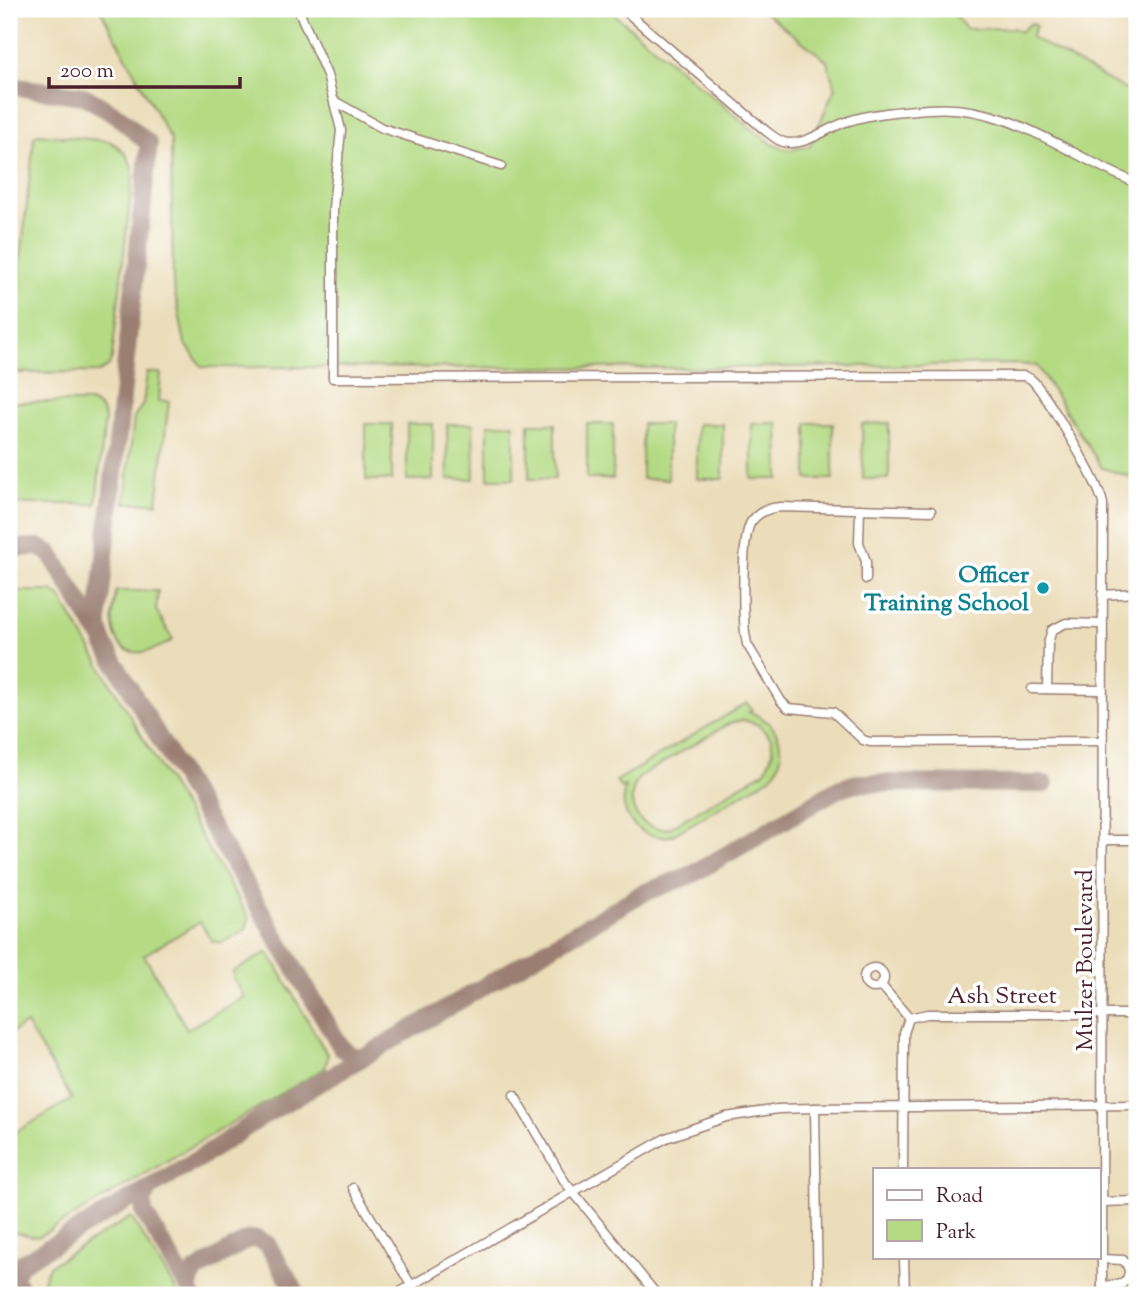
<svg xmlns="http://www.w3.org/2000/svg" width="1146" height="1304" font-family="'Sorts Mill Goudy',serif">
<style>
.green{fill:#b4da83;stroke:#7f7c57;stroke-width:2;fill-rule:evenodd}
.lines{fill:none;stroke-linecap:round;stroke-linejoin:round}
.taxiway{stroke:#9a7e72;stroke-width:18}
.runway{stroke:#9a7e72;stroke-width:44}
.street-casing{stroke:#9a7e72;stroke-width:11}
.street{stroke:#fff;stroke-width:8}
.culture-dot{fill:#0f9aa8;stroke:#fff;stroke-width:2.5}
.labels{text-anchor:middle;stroke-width:7;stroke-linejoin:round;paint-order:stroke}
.culture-label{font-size:24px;font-weight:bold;fill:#0d838f;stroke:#fff;text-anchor:end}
.street-label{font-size:24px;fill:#4a1f2b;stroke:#fff}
</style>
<rect width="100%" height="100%" fill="#fff"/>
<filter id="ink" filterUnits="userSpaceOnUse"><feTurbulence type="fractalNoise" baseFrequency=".0143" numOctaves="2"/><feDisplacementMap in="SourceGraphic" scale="14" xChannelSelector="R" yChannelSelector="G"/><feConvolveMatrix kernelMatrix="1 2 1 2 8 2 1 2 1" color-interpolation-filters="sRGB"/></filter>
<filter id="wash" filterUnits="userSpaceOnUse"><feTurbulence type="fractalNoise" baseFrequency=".00686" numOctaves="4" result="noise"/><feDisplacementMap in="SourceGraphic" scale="28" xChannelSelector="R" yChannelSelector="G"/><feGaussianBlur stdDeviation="1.57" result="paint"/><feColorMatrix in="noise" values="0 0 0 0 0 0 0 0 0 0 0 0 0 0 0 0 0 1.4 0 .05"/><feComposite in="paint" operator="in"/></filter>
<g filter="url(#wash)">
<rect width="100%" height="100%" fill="#ebddb9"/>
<g class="green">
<path d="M100 9H608L748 126 774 145 788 150 810 146 835 88 827 61 761 9H951L966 29 1013 28 1020 32 1031 23 1036 26 1031 37 1137 96V479L1102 468 1037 366 1016 364 706 368 202 367 185 343 173 284 171 140Z"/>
<path d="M38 134 109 141C124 149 131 158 133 174L112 358 109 366 99 372 9 373 34 137Z"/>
<path d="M147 373H161L159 401H169L157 503H125L134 417 143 404Z"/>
<path d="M9 402H89C100 406 102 409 105 419L96 504H9Z"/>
<path d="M778 423 779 479H752V424Z"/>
<rect x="807" y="423" width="26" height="56"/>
<path d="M889 423V479H863L862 424Z"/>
<rect x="366" y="424" width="26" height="56"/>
<rect x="407" y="424" width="26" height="56"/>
<path d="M447 424H473L474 479H448Z"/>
<rect x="488" y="424" width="26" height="55"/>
<rect x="529" y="424" width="26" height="55"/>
<rect x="587" y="424" width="26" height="55"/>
<rect x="642" y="424" width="26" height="55"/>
<rect x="697" y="424" width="26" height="55"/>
<path d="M9 591H52L60 597 249 918 246 929 222 943 212 941 200 922 144 955 187 1029 244 997 233 977V972L266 953 271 956 328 1056 325 1068 38 1237 17 1233 9 1229V1136L72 1099 26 1024 9 1034Z"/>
<path d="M116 591H158L156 610 173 640C150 654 118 664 113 625 111 614 115 602 116 591Z"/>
<path d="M747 703 752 710 749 712C778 721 792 753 771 777L671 836C640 841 617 817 625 786L621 788 616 781ZM743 720 757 724 771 738 773 752 765 771 669 828C637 833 620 799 641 776L730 723Z"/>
<path d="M131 1217 179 1295H45L43 1280 49 1266Z"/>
</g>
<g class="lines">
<g class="taxiway">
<path d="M9 86 84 96 118 116 149 144 99 612V628L104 644 341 1047 350 1055 364 1057"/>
<path d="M9 548 38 547 50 553 98 633"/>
<path d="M151 1187 143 1201 144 1213 192 1294"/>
<path d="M9 1266 22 1263 203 1156 265 1115 641 894 693 874 840 788 856 783 1045 784"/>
<path d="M190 1292V1280L196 1271 247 1240 257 1239 267 1244 298 1295"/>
<path d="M12 1295 13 1276 22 1263"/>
</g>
<path class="runway" d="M9 1294 10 1295"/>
</g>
</g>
<g filter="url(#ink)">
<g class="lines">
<g class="street-casing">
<g id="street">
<path d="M298 9 327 75 341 130 333 208V378L1024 376C1029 378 1029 377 1033 381 1048 398 1100 484 1103 504L1102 1295"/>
<path d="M623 9 766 131C773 136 780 143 789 143 809 144 830 126 849 121 874 113 902 111 929 109 1009 102 1067 156 1137 183"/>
<path d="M336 102 382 128 501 166"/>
<path d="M860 509 859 543 866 561V579"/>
<path d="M931 511 780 507C768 508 758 512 751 522 741 538 743 612 745 633L747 644 781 701 788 708 833 712 863 740 870 742 1102 741"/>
<path d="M1102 595 1137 593"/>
<path d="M1032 689 1102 690"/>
<path d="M1047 689 1048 643 1052 630 1066 623 1101 624"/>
<path d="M1103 840H1137"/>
<circle cx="874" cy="978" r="10"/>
<path d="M881 985 909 1018"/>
<path d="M909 1018 927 1014H1137"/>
<path d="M514 1095 565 1182 657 1295"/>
<path d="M815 1108 818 1295"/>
<path d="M903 1169 904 1033 909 1018"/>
<path d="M353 1188 417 1295"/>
<path d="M1101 1202 1137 1201"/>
<path d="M904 1257 905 1295"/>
<path d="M1101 1259 1123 1260C1131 1268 1131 1277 1122 1284L1102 1286"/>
<path d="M395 1295 666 1138 726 1117 778 1109 815 1108 1137 1105"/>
</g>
</g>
<use href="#street" class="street"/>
</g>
</g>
<circle class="culture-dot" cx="1043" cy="588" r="7"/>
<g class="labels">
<g class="culture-label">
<text x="1029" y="582">Officer<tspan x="1029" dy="28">Training School</tspan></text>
</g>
<g class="street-label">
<text transform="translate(1084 960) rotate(-90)" y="8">Mulzer Boulevard</text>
<text x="1002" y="1003">Ash Street</text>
</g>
</g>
<rect width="1146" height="1304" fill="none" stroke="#fff" stroke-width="35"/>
<rect x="873" y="1168" width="228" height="91" fill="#ffffff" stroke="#b7a5aa" stroke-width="2"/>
<rect x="887" y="1190" width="35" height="10" fill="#ffffff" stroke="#b7a5aa" stroke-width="2"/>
<text x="936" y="1202" font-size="21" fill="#4a1f2b">Road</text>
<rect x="887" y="1220" width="35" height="21" fill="#b4da83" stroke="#b7a5aa" stroke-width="2"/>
<text x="936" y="1238" font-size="21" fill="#4a1f2b">Park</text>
<path d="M49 77v10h191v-10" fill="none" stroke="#4a1f2b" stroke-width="3.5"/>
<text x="60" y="77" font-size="21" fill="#4a1f2b" stroke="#ffffff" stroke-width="5" paint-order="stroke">200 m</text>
</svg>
